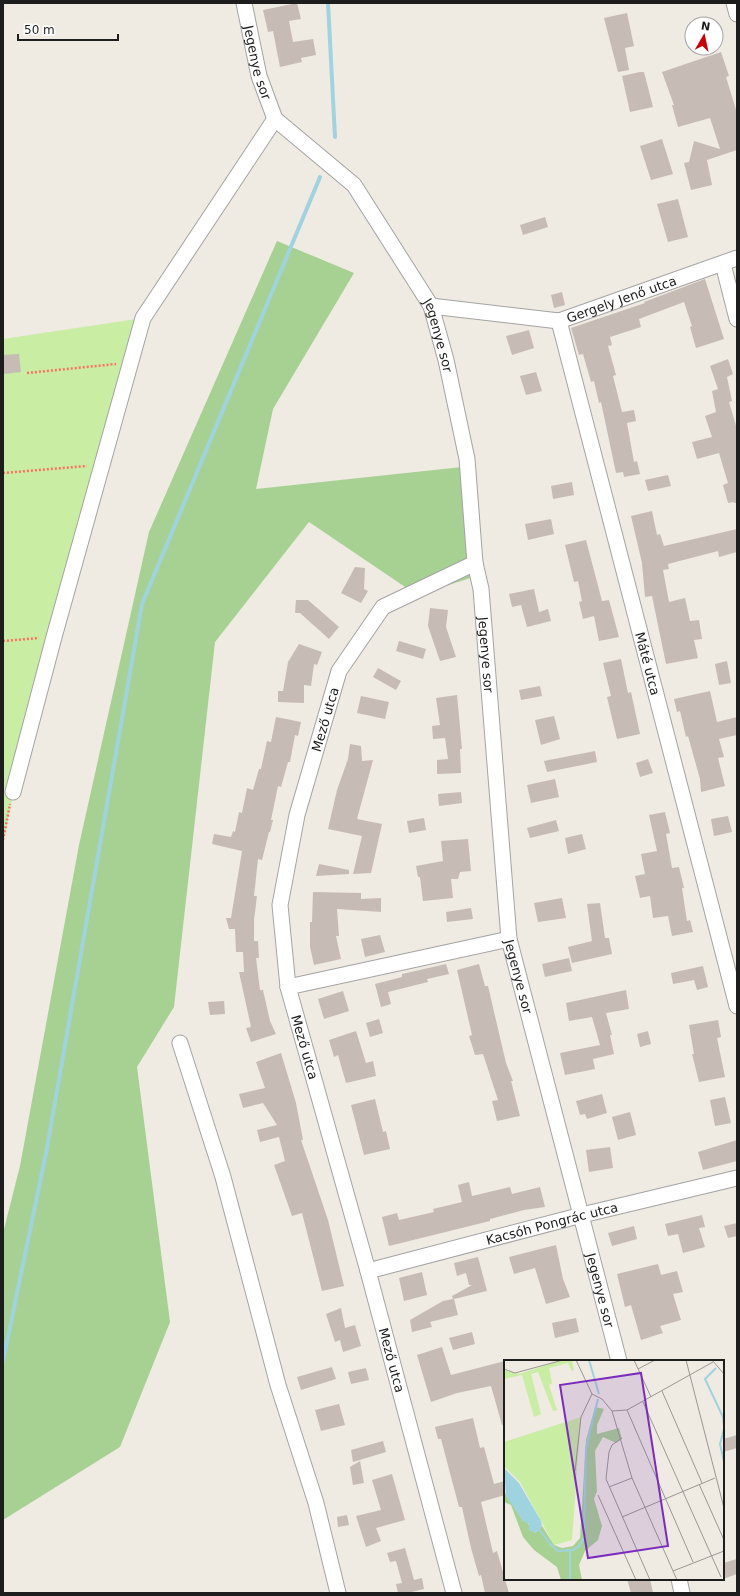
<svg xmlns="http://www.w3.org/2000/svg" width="740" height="1596" font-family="'DejaVu Sans',sans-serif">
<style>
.grass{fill:#c9eda3}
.forest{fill:#a7d193}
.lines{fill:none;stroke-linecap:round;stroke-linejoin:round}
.stream{stroke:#9fd3e0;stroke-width:4}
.building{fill:#c7bcb5}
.minor-casing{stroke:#a4a4a4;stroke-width:17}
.path{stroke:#ff6f63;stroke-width:2.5;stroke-dasharray:2 2;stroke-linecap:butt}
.minor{stroke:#fff;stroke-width:15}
.labels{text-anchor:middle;stroke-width:3.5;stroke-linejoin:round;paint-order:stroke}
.street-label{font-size:13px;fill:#1d1d1d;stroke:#fff}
.inset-river{fill:none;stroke:#9fd3e0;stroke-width:2}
.inset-road{fill:none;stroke:#9b9893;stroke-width:1}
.view{fill:#7b2cbf;fill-opacity:0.15;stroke:#7b2cbf;stroke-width:2}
.inset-edge{fill:none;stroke:#1d1d1d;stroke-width:2}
</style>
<rect width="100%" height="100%" fill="#efeae2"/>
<path class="grass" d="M143 318 13 792 3 845V339Z"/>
<path class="forest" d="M277 241 354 273 273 409 256 489 462 467 480 575 417 595 309 522 215 642 174 1007 137 1067 170 1322 120 1447 3 1520V1233L20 1166 79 845 149 532Z"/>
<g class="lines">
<g class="stream">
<path d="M328 3 335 137"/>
<path d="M3 1361 47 1148 142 604 320 177"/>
</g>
</g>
<g class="building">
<path d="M297 3 301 19 289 21 293 42 313 39 316 55 301 58 302 62 280 67 273 31 268 32 263 10Z"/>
<path d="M627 13 634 46 625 48 629 70 618 72 604 18Z"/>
<path d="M721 52 729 76 726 77 737 113V150L707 160 712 185 691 190 684 163 689 162 694 141 720 149 710 118 678 127 672 105H674L662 72Z"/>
<path d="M640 72H644L653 107 630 112 622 76Z"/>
<path d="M662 139 673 174 651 180 640 146Z"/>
<path d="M678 199 688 237 668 242 657 204Z"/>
<path d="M545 217 548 227 523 235 520 225Z"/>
<path d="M705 279 724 339 696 348 690 327 692 326 684 302 639 319 641 327 610 337 612 345 608 346 616 375 613 376 622 412 634 410 636 421 627 423 634 462 637 461 640 474 624 477 623 472 616 473 601 402 599 403 594 381 591 382 583 354 579 355 571 328 645 303 644 302Z"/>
<path d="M562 292 565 305 554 308 551 295Z"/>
<path d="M529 330 534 348 512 355 506 336Z"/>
<path d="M19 354 21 372 3 374V355Z"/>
<path d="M728 359 733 374 727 377 732 401 729 402 737 429V503H734V502L728 503 723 485 728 483 719 453 697 459 692 442 712 437 705 416 716 412 712 391 718 389 710 366Z"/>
<path d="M536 372 542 391 526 395 520 376Z"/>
<path d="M668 475 671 486 648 491 645 480Z"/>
<path d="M572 482 574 495 553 499 551 486Z"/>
<path d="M652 511 657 535 660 534 664 546 737 529V552L719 557 718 551 668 564 669 569 663 570 669 602 685 598 690 621 699 620 702 639 694 640 698 658 666 664 652 596 645 597 642 563 631 516Z"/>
<path d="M551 519 554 534 528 540 525 524Z"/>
<path d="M586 540 602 601 609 600 619 637 599 641 594 616 583 619 579 602 582 601 578 581 574 582 565 545Z"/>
<path d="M355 567 365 568 364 589 368 591 361 603 341 593Z"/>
<path d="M534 589 539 612 548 609 551 621 527 627 521 605 512 607 509 594Z"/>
<path d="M296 600H308L339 627 329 639 300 613H295Z"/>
<path d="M430 608 448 610 446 627 456 657 440 661 428 626Z"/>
<path d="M399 641 426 649 423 659 396 651Z"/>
<path d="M299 644 322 652 317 665 314 664 311 686 304 685V703L278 702V691H283L288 662Z"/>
<path d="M621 659 628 693 631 692 640 734 617 739 607 697 611 696 603 663Z"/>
<path d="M727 661 731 683 719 685 715 664Z"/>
<path d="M378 668 401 681 396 690 373 677Z"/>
<path d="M540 686 542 696 521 700 519 690Z"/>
<path d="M710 691 717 722 737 717V735L719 739 724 757 718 758 725 786 701 792 700 779 688 736 686 737 680 711 677 712 674 699Z"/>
<path d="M457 695 462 749H460L461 773 437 774V760L448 759 445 738 433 739 432 726 440 725 436 698Z"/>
<path d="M361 696 389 702 385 719 357 713Z"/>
<path d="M554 716 560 739 541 745 535 720Z"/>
<path d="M276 717 301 722 298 736 295 735 290 762H288L281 787 278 786 271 820H273L270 832H269L262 860 258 859 254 896H257L254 920V941H258L259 958H256L260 990H263L270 1021 276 1034 251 1042 246 1028 251 1027 239 972H244L243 952H236L235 929H229L226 918H231L242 851 212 844 214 834 231 837 233 831 235 832 239 812 242 813 247 788 253 790 259 769H261L267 741 271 742Z"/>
<path d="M350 744 361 746 362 761 373 760 357 819 382 824 371 873 353 874 362 836 328 829 337 790 348 759Z"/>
<path d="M595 751 597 762 547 772 544 761Z"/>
<path d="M648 759 653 773 640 777 636 763Z"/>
<path d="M555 779 559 797 531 803 527 785Z"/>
<path d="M461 792 462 803 439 806 438 794Z"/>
<path d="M665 812 670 833 666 834 672 868 679 867 684 888H682L687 921 690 920 693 932 672 936 668 916 653 918 650 896 640 898 635 876 645 874 641 854 657 851 649 815Z"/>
<path d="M728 816 732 832 714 836 711 819Z"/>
<path d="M424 818 426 830 409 833 407 821Z"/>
<path d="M556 820 559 831 530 838 527 828Z"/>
<path d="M582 834 586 849 568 854 565 838Z"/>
<path d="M468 839 471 871 460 872 458 879H451L453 898 423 901 420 877H418L416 866 443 861 441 841Z"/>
<path d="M319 864 349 870V874L316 876Z"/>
<path d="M313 892 361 893V899L381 898V912L337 909 339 936H336L341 959 314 965 310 947V922H312Z"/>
<path d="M562 898 566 918 538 922 534 903Z"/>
<path d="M600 903 605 938H609L612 954 572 963 568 947 592 941 587 904Z"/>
<path d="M471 908 473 919 447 922 446 912Z"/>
<path d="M380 935 385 952 365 957 361 939Z"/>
<path d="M569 958 572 971 545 977 542 964Z"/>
<path d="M446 964 449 974 427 979 428 982 388 992 391 1004 381 1007 375 984 402 977V974Z"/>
<path d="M479 964 485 986H488L506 1063 513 1081H511L520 1116 497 1121 492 1101 498 1100 483 1054 475 1055 469 1036 472 1035 457 970Z"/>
<path d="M703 966 708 987 697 990 694 980 673 984 671 973Z"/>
<path d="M626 990 629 1009 606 1013 612 1035H610L614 1054 593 1059 595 1069 565 1075 560 1053 600 1045 592 1017 569 1021 566 1003Z"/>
<path d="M343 991 349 1011 324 1019 318 999Z"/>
<path d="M224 1001 225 1014 210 1015 208 1002Z"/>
<path d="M379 1019 383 1033 370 1037 366 1023Z"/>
<path d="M718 1020 721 1037 717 1038 725 1077 699 1082 692 1054H694L689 1025Z"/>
<path d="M356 1031 366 1063 373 1061 376 1076 346 1083 338 1055 334 1057 329 1040Z"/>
<path d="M648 1031 651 1044 640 1047 637 1034Z"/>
<path d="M281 1053 296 1103 303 1140H301L328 1220 344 1286 322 1291 302 1213 292 1216 274 1165 285 1161 279 1137 260 1142 257 1130 277 1125 263 1103 243 1108 239 1094 265 1088 256 1062Z"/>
<path d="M602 1094 607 1113 587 1119 585 1114 580 1115 576 1101Z"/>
<path d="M725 1097 731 1123 715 1126 710 1100Z"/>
<path d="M375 1099 383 1132 386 1131 390 1149 364 1155 351 1105Z"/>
<path d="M630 1112 636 1135 618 1140 612 1117Z"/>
<path d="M737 1140V1161L703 1170 698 1152Z"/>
<path d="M610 1147 613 1168 589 1172 586 1150Z"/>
<path d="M469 1182 472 1196 510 1187 512 1194 540 1187 545 1207 524 1210 490 1219V1221L389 1246 382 1217 397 1213 399 1220 434 1212 433 1209 462 1202 458 1185Z"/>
<path d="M702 1215 705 1227 699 1228 705 1247 683 1253 678 1234 668 1236 665 1224Z"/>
<path d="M737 1223V1236L728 1238 724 1226Z"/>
<path d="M634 1226 637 1239 612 1246 608 1233Z"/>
<path d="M556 1245 563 1279 570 1297 546 1304 535 1268 514 1274 509 1257Z"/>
<path d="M478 1257 487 1291 454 1299 458 1315 430 1322 432 1327 412 1332 410 1320 443 1301 453 1299 452 1296 472 1285H469L466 1273 457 1276 454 1263Z"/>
<path d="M658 1264 661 1275 677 1271 683 1292 673 1294 681 1320 660 1326 663 1333 641 1340 631 1305 625 1307 617 1274Z"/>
<path d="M422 1272 427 1295 404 1301 399 1278Z"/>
<path d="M341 1308 345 1328 355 1325 361 1346 343 1352 340 1340 335 1342 326 1314Z"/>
<path d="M576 1318 579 1332 555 1338 552 1323Z"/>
<path d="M472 1332 475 1344 453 1350 449 1338Z"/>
<path d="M442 1347 451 1375 505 1361V1424L502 1425 491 1386 457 1393 431 1402 417 1355Z"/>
<path d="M332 1367 336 1379 301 1390 297 1377Z"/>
<path d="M366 1368 369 1380 351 1384 348 1372Z"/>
<path d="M339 1404 345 1425 321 1431 315 1410Z"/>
<path d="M473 1418 480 1448 484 1447 494 1484 505 1481V1495L481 1502 493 1553 497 1551 509 1593H485L481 1575 479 1576 471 1548 462 1507H459L441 1439H438L435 1427Z"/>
<path d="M737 1435V1448L723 1452V1439Z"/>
<path d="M383 1441 386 1452 353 1462 351 1450Z"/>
<path d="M360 1461 364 1483 353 1485 350 1467Z"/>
<path d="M392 1474 405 1520 376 1528 381 1541 366 1547 356 1516 381 1510 372 1480Z"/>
<path d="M347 1515 349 1525 338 1527 337 1517Z"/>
<path d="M405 1548 414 1580 422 1578 424 1589 407 1593H398L396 1584 402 1583 396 1561 390 1562 387 1553Z"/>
<path d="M737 1559V1574L723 1579V1563Z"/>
<path d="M627 1579H650L653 1593H631Z"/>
</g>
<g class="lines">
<g class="minor-casing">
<g id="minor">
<path id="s1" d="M244 3 259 76 275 119 354 185 431 306 446 360 467 459 475 563 481 589 509 939 619 1361"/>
<path d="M734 3 737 14"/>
<path d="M723 264 737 319"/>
<path id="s2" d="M431 306 559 321 737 258"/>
<path id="s3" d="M559 321 737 1006"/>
<path d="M13 792 54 637 143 318 275 119"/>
<path d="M288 987 509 939"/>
<path d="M180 1043 223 1177 278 1385 316 1503 338 1593"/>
<path id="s4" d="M368 1271 582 1215 737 1178"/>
<path d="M679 1579 682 1593"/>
<path id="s5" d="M454 1593 368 1271 288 987 280 905 297 815 339 671 383 607 475 563"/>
</g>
</g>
<g class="path">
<path d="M27 373 116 364"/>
<path d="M3 473 87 466"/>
<path d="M3 641 39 638"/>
<path d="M3 840 10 804"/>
</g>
<use href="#minor" class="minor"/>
</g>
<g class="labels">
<g class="street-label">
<text dy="5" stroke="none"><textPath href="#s1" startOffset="61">Jegenye sor</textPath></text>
<text dy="5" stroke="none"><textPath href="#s2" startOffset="195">Gergely Jenő utca</textPath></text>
<text dy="5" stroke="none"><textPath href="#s1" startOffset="397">Jegenye sor</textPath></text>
<text dy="5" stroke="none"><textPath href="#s1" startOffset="721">Jegenye sor</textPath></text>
<text dy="5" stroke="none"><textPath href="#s3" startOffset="354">Máté utca</textPath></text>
<text dy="5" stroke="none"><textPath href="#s5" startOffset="902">Mező utca</textPath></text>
<text dy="5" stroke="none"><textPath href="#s1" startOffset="1045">Jegenye sor</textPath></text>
<text transform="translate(305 1047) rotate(74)" y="5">Mező utca</text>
<text dy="5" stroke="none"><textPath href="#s4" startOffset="190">Kacsóh Pongrác utca</textPath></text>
<text dy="5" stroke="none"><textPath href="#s1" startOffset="1369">Jegenye sor</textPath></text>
<text transform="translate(392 1360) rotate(75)" y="5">Mező utca</text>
</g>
</g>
<g transform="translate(504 1360)">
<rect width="220" height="220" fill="#efeae2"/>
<path d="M58 0H68L70 11 67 10 64 3 45 8 48 23 45 25 53 50 49 51 34 12 27 14 37 54 30 57 18 15 0 19V10L15 14ZM77 57 68 180 50 185 16 122 0 106V82Z" fill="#c9eda3"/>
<path d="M91 47 100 49 93 65V74L115 68 118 79 112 83 99 77 91 91 93 131 90 139 98 166 94 180 81 191 75 205 78 220H57L53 207 30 190 19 177 7 145 0 142V131L19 161H22L31 173 38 166 50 185 58 188 69 186 76 178 82 80Z" fill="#a7d193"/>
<path d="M0 108 15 123 37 161 38 166 31 173 25 170V164L19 161 2 136Z" fill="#9fd3e0"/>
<path class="inset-river" d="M85 0 95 34M212 8 201 19 219 57 220 66M220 69 216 84 220 102M34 168 47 185 54 191 69 190 75 186 80 178 82 88 94 39M66 220V191"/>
<path class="inset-road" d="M72 0 88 34 98 39 108 51 128 118 173 220M130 0 147 37M182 0 220 148M208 0 220 14M0 9 11 13 59 0M134 9 151 0M158 31 198 123M139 42 217 217M123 50 189 202M108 51 123 50 209 2M118 78 108 85 105 92 102 119 146 220M71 111 77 57 88 34M195 124 220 180M105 127 128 118M94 135 132 220M118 157 211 118M169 211 220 191"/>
<path class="view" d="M137 13 164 186 84 198 56 25Z"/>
<rect width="220" height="220" class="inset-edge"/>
</g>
<rect width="740" height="1596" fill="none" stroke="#1d1d1d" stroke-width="8"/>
<g transform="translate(704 36) rotate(9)"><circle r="19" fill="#ffffff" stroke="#a5a5a5"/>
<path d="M0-3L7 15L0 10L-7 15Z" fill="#ca0005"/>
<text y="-6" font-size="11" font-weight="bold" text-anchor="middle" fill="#1d1d1d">N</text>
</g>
<path d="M18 34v6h100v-6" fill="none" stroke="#1d1d1d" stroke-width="2"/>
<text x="24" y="34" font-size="12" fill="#1d1d1d" stroke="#ffffff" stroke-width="3" paint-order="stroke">50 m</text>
</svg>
